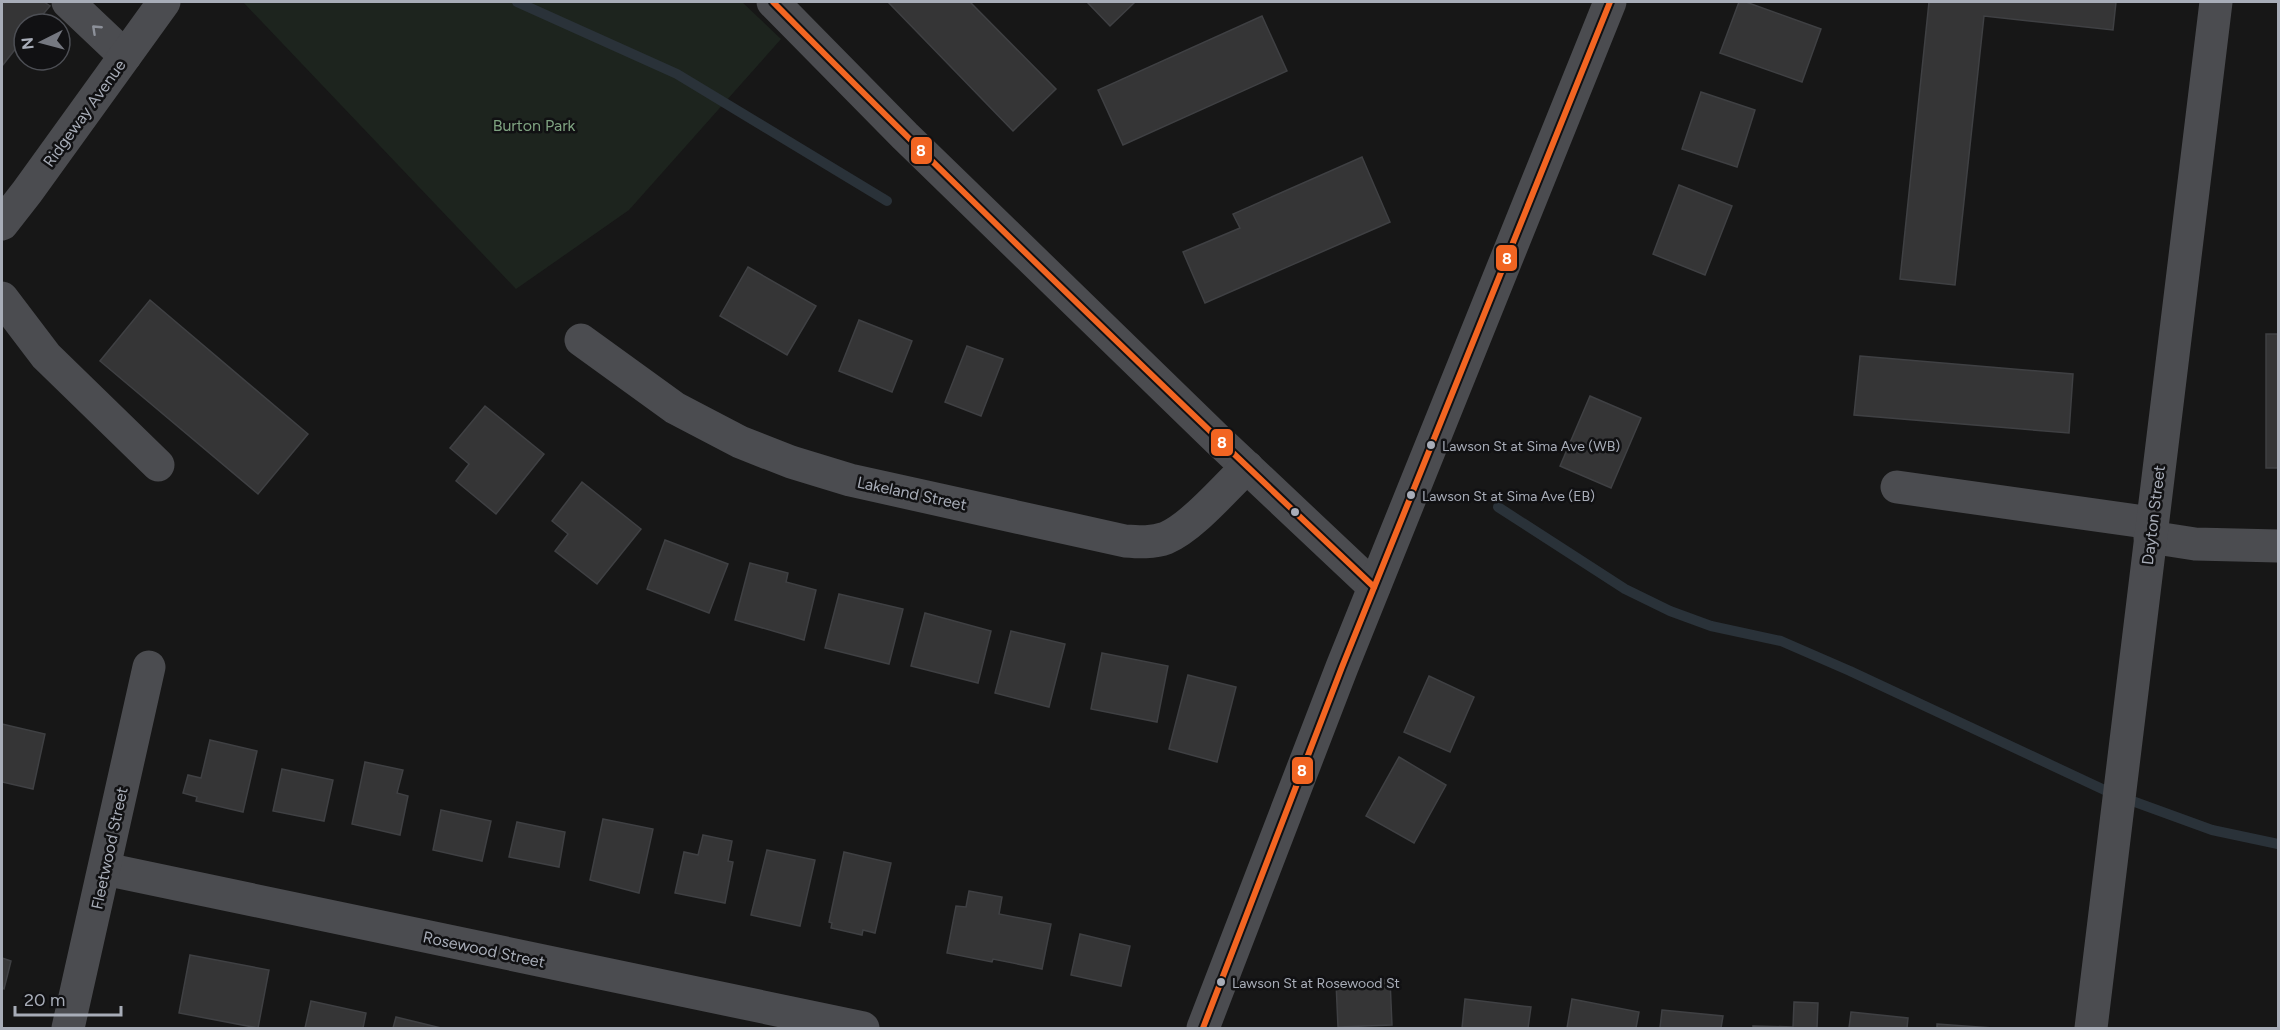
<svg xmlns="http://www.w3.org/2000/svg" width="2280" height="1030" font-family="Figtree,sans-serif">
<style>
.green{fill:#1d241e}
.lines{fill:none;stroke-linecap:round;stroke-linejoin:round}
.stream{stroke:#2a3239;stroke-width:10}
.building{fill:#353536;stroke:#3f4043;stroke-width:1.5}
.minor{stroke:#4b4c50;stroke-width:33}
.bus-1-casing{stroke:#111113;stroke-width:10}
.bus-1{stroke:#f26522;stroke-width:6}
.oneway{stroke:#8c9099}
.bus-dot{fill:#a8adb8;stroke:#111113;stroke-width:2}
.labels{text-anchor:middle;stroke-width:5;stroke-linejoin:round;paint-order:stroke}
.bus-label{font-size:14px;fill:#a8adb8;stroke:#111113;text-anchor:start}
.street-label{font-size:16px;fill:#a8adb8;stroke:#111113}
.park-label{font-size:16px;fill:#7fa381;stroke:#111113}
.line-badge{stroke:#111113;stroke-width:2}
.badge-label{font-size:16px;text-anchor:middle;font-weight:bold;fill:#fff}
</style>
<rect width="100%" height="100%" fill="#171717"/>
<path class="green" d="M243 2H742L781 39 629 210 516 289Z"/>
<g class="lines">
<g class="stream">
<path d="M517 2 677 74 887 201"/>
<path d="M1498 507 1625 589 1670 611 1711 626 1781 641 1850 671 2113 794 2212 830 2278 844"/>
</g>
</g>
<g class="building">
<path d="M2 2H44L50 6 35 24H24V38L2 66Z"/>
<path d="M888 2H970L1056 89 1013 131Z"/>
<path d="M1087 2H1135L1110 26Z"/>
<path d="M1739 2H1746L1821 29 1802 82 1720 53Z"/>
<path d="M1929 2H2116L2113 30 1984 16 1955 285 1900 279Z"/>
<path d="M1262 16 1287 71 1123 145 1098 90Z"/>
<path d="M1701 92 1755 110 1737 167 1682 149Z"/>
<path d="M1362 157 1390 222 1205 303 1183 252 1240 228 1233 214Z"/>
<path d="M1679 185 1732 206 1705 275 1653 254Z"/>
<path d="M748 267 816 306 787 355 720 316Z"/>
<path d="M150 300 308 434 258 494 100 361Z"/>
<path d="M859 320 912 341 892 392 839 371Z"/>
<rect x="2266" y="334" width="12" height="134"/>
<path d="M967 346 1003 359 981 416 945 402Z"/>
<path d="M1860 356 2073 374 2069 433 1854 415Z"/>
<path d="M1590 396 1641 418 1611 488 1560 466Z"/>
<path d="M485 406 544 454 496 514 456 481 469 464 450 448Z"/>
<path d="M582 482 641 529 597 584 555 551 568 534 552 521Z"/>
<path d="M665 540 728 564 709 613 647 589Z"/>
<path d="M750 563 788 573 786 582 816 590 804 640 735 620Z"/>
<path d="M839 594 903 609 889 664 825 648Z"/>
<path d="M925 613 991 631 978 683 911 666Z"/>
<path d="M1011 631 1065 644 1049 707 995 693Z"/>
<path d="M1102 653 1168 666 1157 722 1091 709Z"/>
<path d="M1188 675 1236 687 1217 762 1169 749Z"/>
<path d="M1429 676 1474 697 1450 752 1404 732Z"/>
<path d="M2 724 45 734 33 789 2 782Z"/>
<path d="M210 740 257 751 243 812 196 801 197 797 183 793 188 775 201 778Z"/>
<path d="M1399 757 1446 785 1414 843 1366 816Z"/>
<path d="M365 762 403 770 397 793 408 796 400 835 352 824Z"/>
<path d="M282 769 333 780 324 821 273 811Z"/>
<path d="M441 810 491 821 482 861 433 850Z"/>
<path d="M603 819 653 829 639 893 590 880Z"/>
<path d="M517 822 565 832 559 867 509 857Z"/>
<path d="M703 835 732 841 728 861 733 862 725 903 675 893 684 852 698 855Z"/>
<path d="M767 850 815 860 800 926 751 915Z"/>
<path d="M844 852 891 863 875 933 863 930 862 935 831 928 832 923 829 922Z"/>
<path d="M969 891 1002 897 999 914 1051 924 1042 969 993 959 992 962 947 953 956 906 966 907Z"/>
<path d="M1080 934 1130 946 1121 986 1071 975Z"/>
<path d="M190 955 269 970 258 1028 179 1013Z"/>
<path d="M2 958 11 961 4 989 2 988Z"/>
<path d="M1390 980 1392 1025 1338 1027 1336 982Z"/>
<path d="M1465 999 1531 1007 1528 1028H1462Z"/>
<path d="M1572 999 1639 1012 1636 1028H1567Z"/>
<path d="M311 1001 366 1013 363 1028H305Z"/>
<path d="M1794 1002 1818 1003 1817 1028H1753V1026L1793 1027Z"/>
<path d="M1662 1010 1723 1016 1721 1028H1660Z"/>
<path d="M1851 1012 1908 1018 1907 1028H1849Z"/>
<path d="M396 1017 441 1028H393Z"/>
<path d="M1937 1024 1993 1028H1937Z"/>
</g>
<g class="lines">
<g class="minor">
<path d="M68 2 125 56"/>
<path d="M773 2 905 136 1218 440 1374 587"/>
<path d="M2 224 27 192 164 2"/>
<path d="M2 298 46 356 158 465"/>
<path d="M581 340 675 408 740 442 791 462 850 480 1125 541C1139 542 1153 543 1166 538 1192 527 1226 487 1247 467"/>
<path d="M1897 487 2152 523"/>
<path d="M2150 537 2195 544 2278 546"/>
<path d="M105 869 863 1028"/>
<path d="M68 1028 149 667"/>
<path d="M1203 1028 1342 667 1610 2"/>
<path d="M2091 1028 2216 2"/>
</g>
<g class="bus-1-casing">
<g id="bus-1">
<path d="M773 2C969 201 1171 395 1374 587"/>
<path d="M1203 1028 1342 667 1610 2"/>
</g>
</g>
<use href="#bus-1" class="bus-1"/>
</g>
<defs><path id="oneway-chevron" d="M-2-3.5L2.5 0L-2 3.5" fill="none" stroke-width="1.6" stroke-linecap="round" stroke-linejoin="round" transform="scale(1.5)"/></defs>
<use class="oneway" href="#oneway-chevron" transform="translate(96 29) rotate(-137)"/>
<g class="bus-dot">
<circle cx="1431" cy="445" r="5"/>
<circle cx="1411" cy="495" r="5"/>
<circle cx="1295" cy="512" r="5"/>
<circle cx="1221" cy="982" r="5"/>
</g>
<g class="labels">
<g class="bus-label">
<text x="1442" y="451">Lawson St at Sima Ave (WB)</text>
<text x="1422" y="501">Lawson St at Sima Ave (EB)</text>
<text x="1232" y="988">Lawson St at Rosewood St</text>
</g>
<g class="street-label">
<text transform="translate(84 113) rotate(-54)" y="6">Ridgeway Avenue</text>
<text transform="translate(912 493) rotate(12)" y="6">Lakeland Street</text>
<text transform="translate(2153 515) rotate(-83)" y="6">Dayton Street</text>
<text transform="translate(109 848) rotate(-78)" y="6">Fleetwood Street</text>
<text transform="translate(484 949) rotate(12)" y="6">Rosewood Street</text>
</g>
<g class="park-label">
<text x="534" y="131">Burton Park</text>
</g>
</g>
<g class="line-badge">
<rect x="910" y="136" width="23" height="29" rx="6" fill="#f26522"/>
<rect x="1495" y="244" width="23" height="28" rx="6" fill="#f26522"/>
<rect x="1210" y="428" width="24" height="29" rx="6" fill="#f26522"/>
<rect x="1291" y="756" width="23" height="29" rx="6" fill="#f26522"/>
</g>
<g class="badge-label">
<text x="921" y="156">8</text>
<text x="1507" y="264">8</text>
<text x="1222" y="448">8</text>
<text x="1302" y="776">8</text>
</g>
<rect width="2280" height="1030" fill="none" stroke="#a8adb8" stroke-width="6"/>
<g transform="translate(42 42) rotate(264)"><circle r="28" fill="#111113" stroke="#4d4f55" stroke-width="1.5"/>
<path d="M0-4.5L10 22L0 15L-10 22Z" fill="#757880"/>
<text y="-9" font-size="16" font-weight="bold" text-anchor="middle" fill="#a8adb8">N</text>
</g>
<path d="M15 1006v9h106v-9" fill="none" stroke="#a8adb8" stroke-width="3"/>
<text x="24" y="1006" font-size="18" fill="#a8adb8" stroke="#111113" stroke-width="4.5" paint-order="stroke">20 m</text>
</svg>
